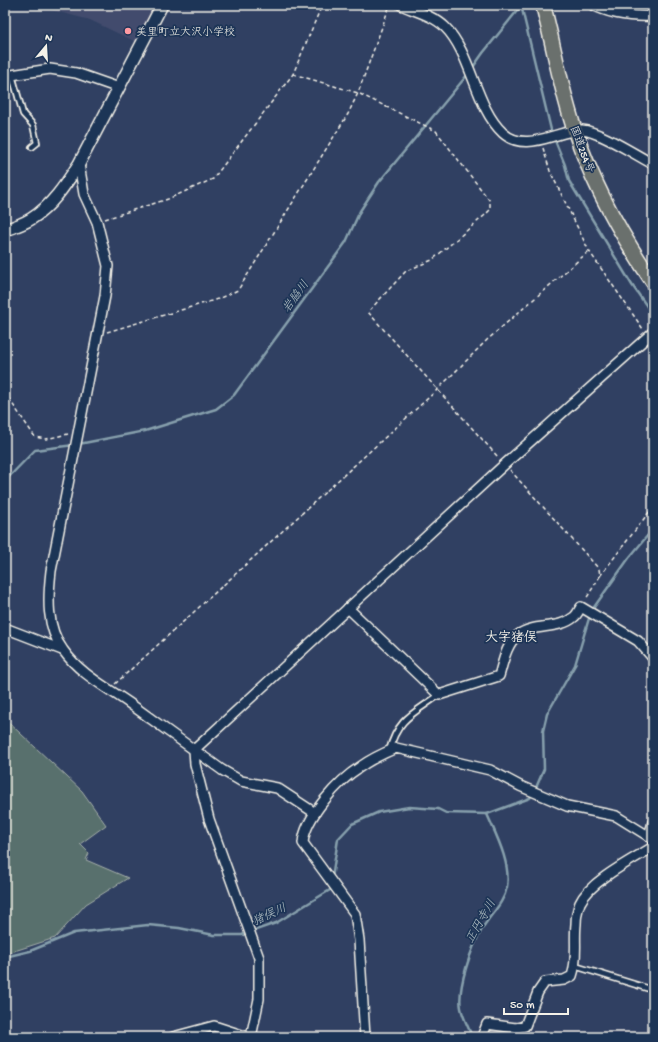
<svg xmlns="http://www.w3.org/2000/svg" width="658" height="1042" font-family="'Gochi Hand','Klee One',sans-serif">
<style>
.built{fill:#424b6d}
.green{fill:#59706d;stroke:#a6b0aa}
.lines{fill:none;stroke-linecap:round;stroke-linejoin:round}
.stream{stroke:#87a0ad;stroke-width:2.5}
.service-casing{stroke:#f4f1e8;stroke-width:8}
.minor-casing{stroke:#f4f1e8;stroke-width:12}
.tertiary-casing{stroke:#f4f1e8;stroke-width:14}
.trunk-casing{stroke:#f4f1e8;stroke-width:17}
.path{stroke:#f4f1e8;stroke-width:1.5;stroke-dasharray:4 3;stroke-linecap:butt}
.service{stroke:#1d3557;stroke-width:4.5}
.minor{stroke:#1d3557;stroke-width:9}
.tertiary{stroke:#1d3557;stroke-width:11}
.trunk{stroke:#6a706d;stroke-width:14}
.poi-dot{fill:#ff9aa2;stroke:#1d3557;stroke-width:1.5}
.labels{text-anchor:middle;stroke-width:3.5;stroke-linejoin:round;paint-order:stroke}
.poi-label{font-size:11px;fill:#f4f1e8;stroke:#1d3557;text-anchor:start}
.street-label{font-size:11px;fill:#f4f1e8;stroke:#1d3557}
.water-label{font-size:12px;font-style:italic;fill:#b5c2c5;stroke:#1d3557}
.quarter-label{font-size:13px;font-weight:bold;fill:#f4f1e8;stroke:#1d3557}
</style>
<rect width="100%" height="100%" fill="#304062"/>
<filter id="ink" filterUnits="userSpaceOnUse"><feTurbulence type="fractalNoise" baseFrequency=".025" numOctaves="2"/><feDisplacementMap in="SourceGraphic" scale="8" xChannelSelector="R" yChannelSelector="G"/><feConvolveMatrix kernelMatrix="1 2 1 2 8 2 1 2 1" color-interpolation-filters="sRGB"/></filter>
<g filter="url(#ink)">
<path class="built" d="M32 5H157L136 42 90 20Z"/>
<path class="green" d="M5 719 82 791 106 825 80 844 89 853 86 860 128 878 86 904 55 938 5 954Z"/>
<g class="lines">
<g class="stream">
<path d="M521 5 552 134"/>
<path d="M471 70 483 53 521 6"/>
<path d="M554 138 565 165 569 181 632 285 653 315"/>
<path d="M79 444 145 431 216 409 234 395 346 242 360 211 379 182 468 74"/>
<path d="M5 481 35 450 74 445"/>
<path d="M592 610 629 558 653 529"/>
<path d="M535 790 544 769 543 731 547 714 575 665 590 615"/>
<path d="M332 878 338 839 352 824 379 812 409 807 438 809 446 813 487 814 530 798 532 794"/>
<path d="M5 957 30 951 74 933 148 925 179 928 214 935H242L276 923 330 890 331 885"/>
<path d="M472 1037C469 1028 463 1018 461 1008 457 988 472 946 482 929 490 915 504 903 507 887 511 863 496 835 487 814"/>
</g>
<g class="service-casing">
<g id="service">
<path d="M12 75 23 114 33 125 37 143 32 147"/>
<path d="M389 751C398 718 413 714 439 695"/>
<path d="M575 966 653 990"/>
</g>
</g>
<g class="minor-casing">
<g id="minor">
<path d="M401 5C415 11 434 16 445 27 472 54 475 107 503 133 526 154 557 130 582 130 599 131 636 155 653 164"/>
<path d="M593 5C612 15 632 17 653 16"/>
<path d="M5 76 50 69 76 73 119 88"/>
<path d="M79 164 84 194 97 222 108 266 105 296 51 571C48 597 46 627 63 650 79 673 106 687 129 703 160 725 191 748 222 770L241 781 277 788 315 813"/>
<path d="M348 608 439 695 499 676C503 663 506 644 518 635 534 623 559 630 574 617 577 615 579 610 581 607L638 641 653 658"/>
<path d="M5 628 62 650"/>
<path d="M649 837 653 822"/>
<path d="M173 1037 214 1026 248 1037"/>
<path d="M251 1037 259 999V958L209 819 195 764 194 750 505 464 653 332"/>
<path d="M365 1037 359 940 355 914 303 843C305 817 339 780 360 767 371 759 384 753 396 748L490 770 520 786 567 806 616 816 653 839"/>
<path d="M482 1037 487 1024 516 1028 525 1026 538 992 545 982 564 980 572 976C578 959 574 941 576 924 576 918 578 908 580 903 590 881 632 860 653 847"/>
</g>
</g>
<g class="tertiary-casing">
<path id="tertiary" d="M5 230C14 227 23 224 31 219 52 206 66 184 79 164L162 5"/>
</g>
<g class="trunk-casing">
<path id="trunk" d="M543 5C554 47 561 90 575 131 593 185 621 235 653 282"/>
</g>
<g class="path">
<path d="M293 74 358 93 436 131 490 201V210L484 216 432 260 406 271 368 312 498 457"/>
<path d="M543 148 550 171 589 251 643 329"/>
<path d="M105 219 168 199 213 179 293 74 322 5"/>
<path d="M107 332 218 299 238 290 348 114 358 93 390 5"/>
<path d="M5 393 35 437 46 439 68 434"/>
<path d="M510 470 599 569 600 576 586 599"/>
<path d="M600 576 653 507"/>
<path d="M115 684 437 390 487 340 589 251"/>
</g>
<use href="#service" class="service"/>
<use href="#minor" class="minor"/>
<use href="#tertiary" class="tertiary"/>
<use href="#trunk" class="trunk"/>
</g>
</g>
<circle class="poi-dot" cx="128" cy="31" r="4"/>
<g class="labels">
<g class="poi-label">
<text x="136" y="35">美里町立大沢小学校</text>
</g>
<g class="street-label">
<text transform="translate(583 149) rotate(69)" y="4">国道254号</text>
</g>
<g class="water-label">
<text transform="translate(295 296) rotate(-54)" y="4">岩脇川</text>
<text transform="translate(269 914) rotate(-25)" y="4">猪俣川</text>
<text transform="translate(480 921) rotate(-60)" y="4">正円寺川</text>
</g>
<g class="quarter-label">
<text x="511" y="641">大字猪俣</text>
</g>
</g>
<rect width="658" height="1042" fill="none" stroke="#1d3557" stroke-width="20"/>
<rect x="10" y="10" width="638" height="1022" fill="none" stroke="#f4f1e8" stroke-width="1.5" filter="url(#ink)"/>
<g transform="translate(46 46) rotate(18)" stroke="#1d3557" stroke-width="3" paint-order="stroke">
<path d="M0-3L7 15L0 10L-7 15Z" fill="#f4f1e8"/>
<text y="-6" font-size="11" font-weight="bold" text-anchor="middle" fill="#f4f1e8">N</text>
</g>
<path d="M504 1008v6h64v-6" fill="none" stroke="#f4f1e8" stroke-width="2"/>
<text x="510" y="1008" font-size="12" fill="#f4f1e8" stroke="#1d3557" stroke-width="3" paint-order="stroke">50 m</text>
</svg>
